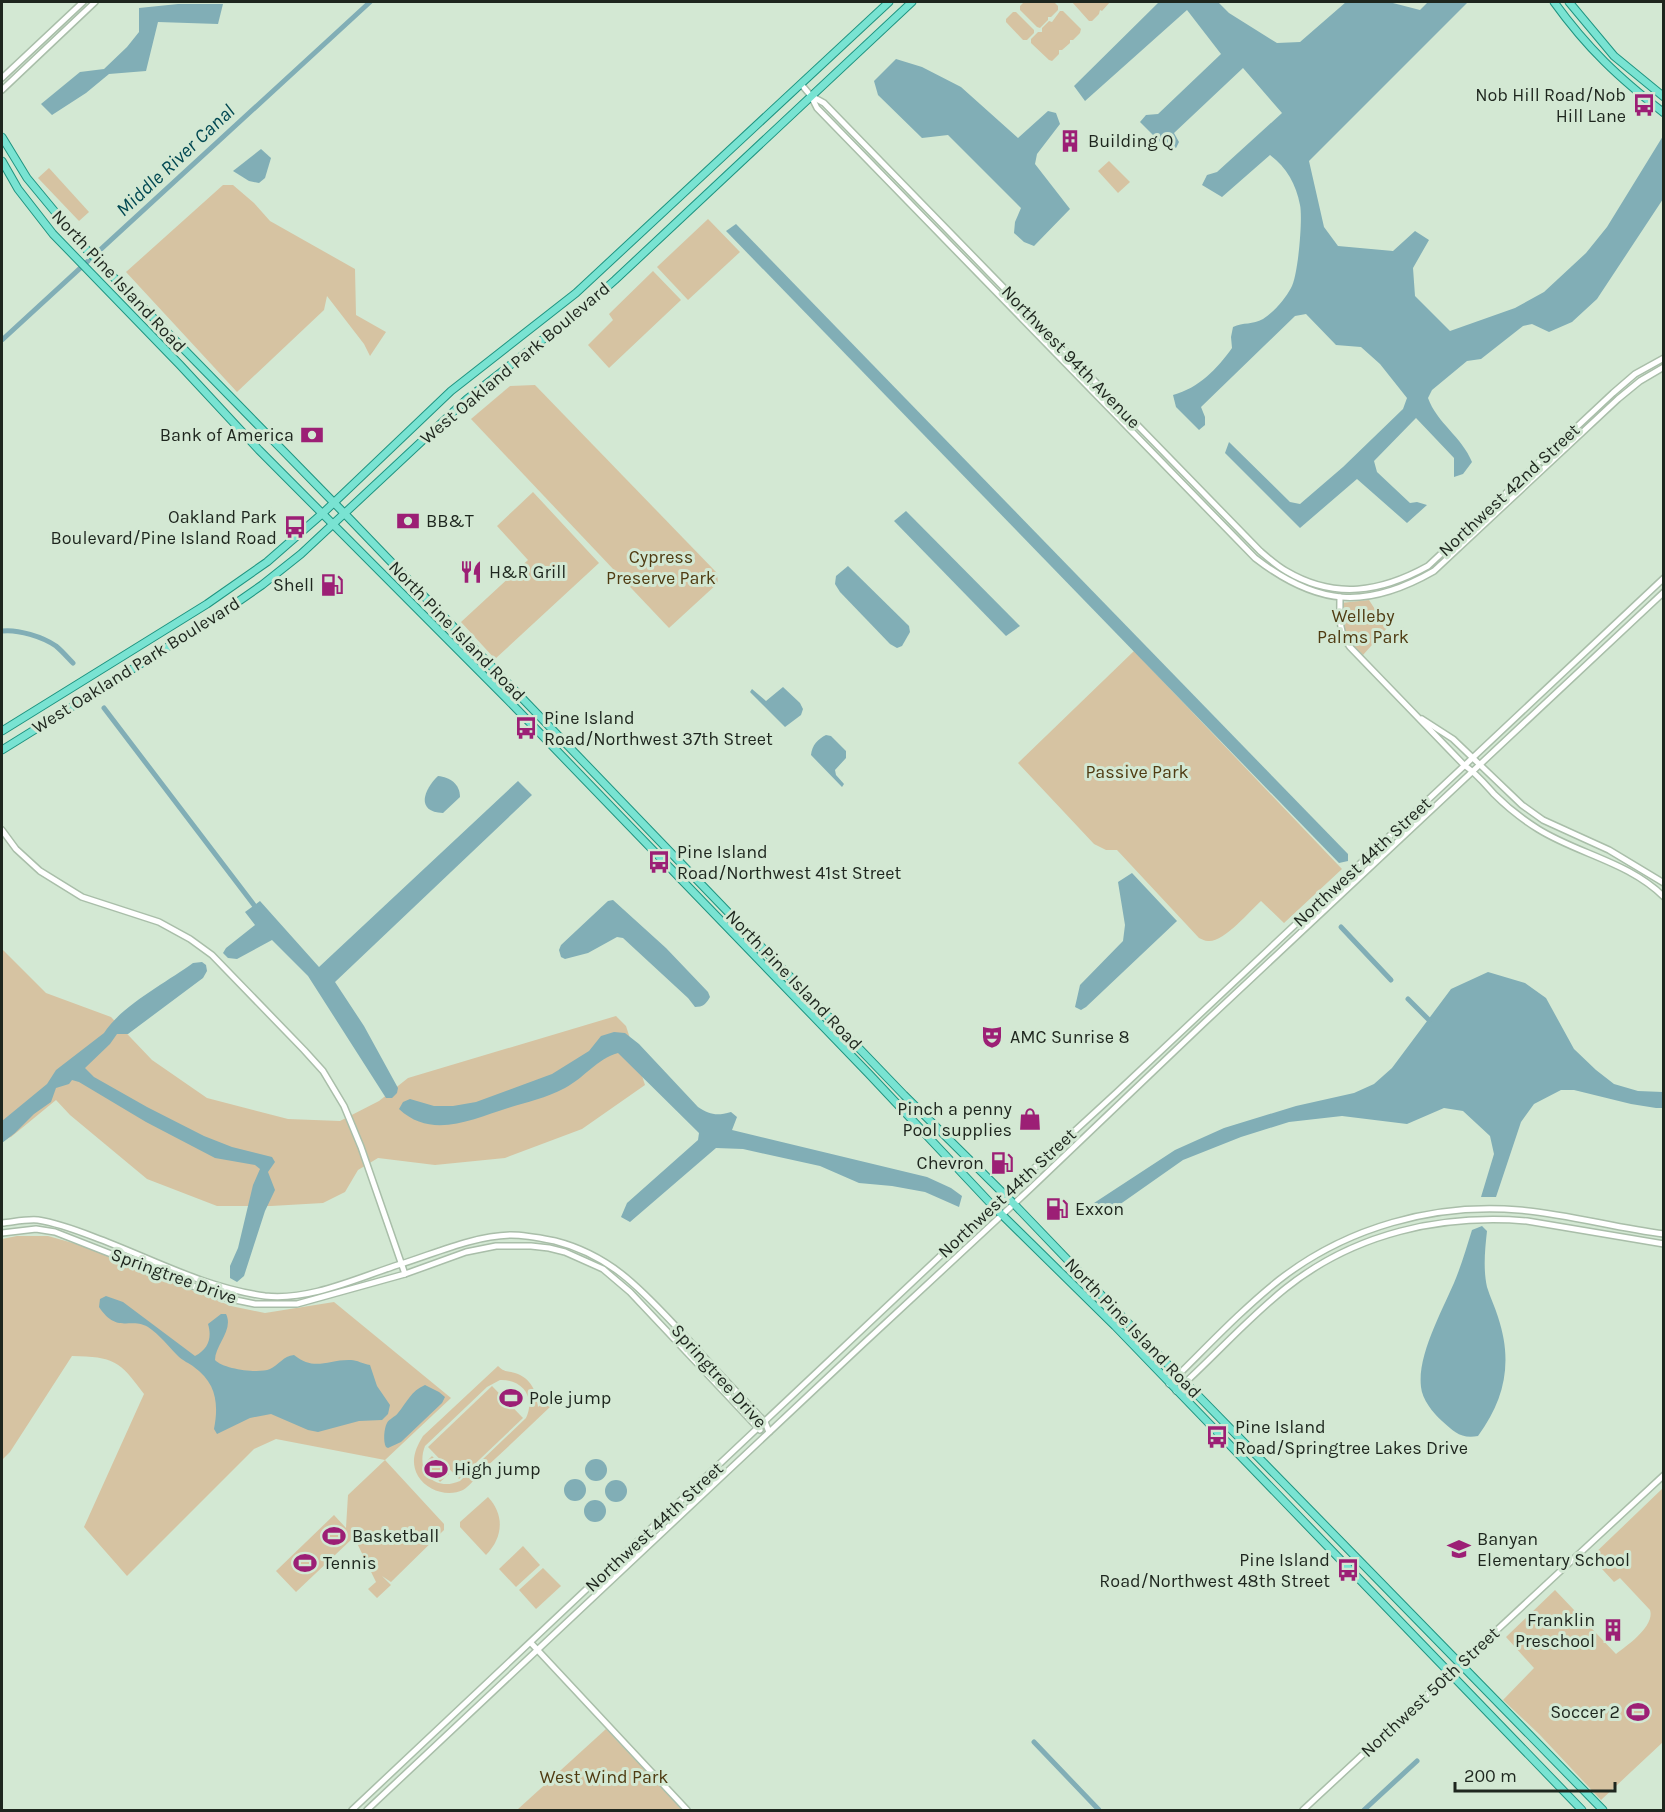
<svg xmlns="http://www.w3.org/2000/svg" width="1665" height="1812" font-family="Karla,sans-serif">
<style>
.green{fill:#d6c3a2;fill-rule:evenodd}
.water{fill:#81aeb6}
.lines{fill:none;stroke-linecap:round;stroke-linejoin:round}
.canal{stroke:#81aeb6;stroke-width:5}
.minor-casing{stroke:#a9bea9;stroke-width:8}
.major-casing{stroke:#1f9480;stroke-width:9}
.minor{stroke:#fff;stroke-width:5}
.major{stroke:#79e3d2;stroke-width:7}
.labels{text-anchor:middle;stroke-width:6;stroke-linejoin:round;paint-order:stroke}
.poi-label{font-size:18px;fill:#1e261e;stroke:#d3e8d3;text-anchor:start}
.street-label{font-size:18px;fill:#1e261e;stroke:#d3e8d3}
.park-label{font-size:18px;fill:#4f3b12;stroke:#d3e8d3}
.water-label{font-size:20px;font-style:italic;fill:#014852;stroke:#d3e8d3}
</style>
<rect width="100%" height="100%" fill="#d3e8d3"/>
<g class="green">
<path d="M1024 2H1054L1058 6V10L1051 17H1048V20L1040 28 1037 27 1020 10V6Z"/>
<path d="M1072 2H1110L1102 11 1100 10 1099 14 1092 21H1089Z"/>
<path d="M1060 11H1063L1081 29 1080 33 1073 40H1070V43L1062 50H1059V54L1052 61 1049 60 1031 43V39L1038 32H1042V28L1049 21 1052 22Z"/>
<path d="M1013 12H1016L1034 30V33L1027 40H1023L1006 22V19Z"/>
<path d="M1109 161 1130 182 1118 193 1098 171Z"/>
<path d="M49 168 89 212 79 221 38 178Z"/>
<path d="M223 185H233L254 203 270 221 355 269 356 315 386 332 370 356 364 344 327 296 324 310 237 392 126 272Z"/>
<path d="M708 219 740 252 688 300 657 267Z"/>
<path d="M653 271 681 300 609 368 588 345 613 320 609 314Z"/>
<path d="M535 385 717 573 718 583 669 628 471 419 510 386Z"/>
<path d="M533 492 599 563 495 659 461 622 528 560 497 526Z"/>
<path d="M1369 600 1387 628 1363 655C1341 635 1343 631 1341 603Z"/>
<path d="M1134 651 1342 869 1284 923 1261 901C1250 911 1223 943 1208 941 1205 941 1202 939 1199 938L1117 850H1106L1094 844 1018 763Z"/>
<path d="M2 949 46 993 111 1017 152 1060 207 1098 288 1119 340 1121 379 1101 408 1078 616 1016 626 1026 645 1085 582 1129 505 1158 435 1165 378 1158 358 1170 345 1192 323 1203 271 1206H217L147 1179 70 1115 56 1100 11 1137 2 1140Z"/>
<path d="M17 1236H48L80 1245 231 1306 265 1313 334 1302 451 1398 385 1460 444 1524V1530L391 1582 382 1576 391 1585 377 1598 368 1589 376 1582 354 1537 296 1592 276 1571 334 1515 346 1528 348 1495 385 1460 276 1439 254 1449 127 1576 84 1527 144 1394C119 1360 114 1357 72 1356L10 1452 2 1460V1239Z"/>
<path d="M498 1366C504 1372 507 1371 515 1373 531 1378 537 1392 538 1407L546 1400 551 1406C529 1427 506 1449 483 1470 477 1476 470 1486 463 1490 448 1497 427 1491 418 1476 410 1462 415 1449 423 1436ZM500 1380C522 1379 536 1397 526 1418L460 1481C435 1492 415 1472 425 1446L487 1387Z"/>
<path d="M492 1386 523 1418 459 1479 428 1447Z"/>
<path d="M432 1456 449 1474 440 1482 424 1464Z"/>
<path d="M1663 1488V1742L1601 1800 1539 1734 1503 1700 1534 1668 1506 1637 1555 1590 1616 1654C1628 1645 1655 1626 1650 1610L1620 1578 1614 1582 1591 1557Z"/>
<path d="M488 1497C505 1515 503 1538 486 1555L460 1527V1522Z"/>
<path d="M523 1546 540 1565 516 1587 499 1569Z"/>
<path d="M543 1568 561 1586 536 1609 519 1590Z"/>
<path d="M606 1729 682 1810H517Z"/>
</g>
<g class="water">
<path d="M1159 2H1218L1229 13 1277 43 1300 42 1346 2H1389L1420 10 1428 2H1468L1309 161 1324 227 1338 246 1393 251 1415 231 1429 240 1413 268 1415 296 1450 331 1515 308 1544 292 1586 253 1607 227 1663 136V199L1597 299 1572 322 1549 332 1532 324 1523 326 1481 359 1467 361 1432 390 1428 398C1437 423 1462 437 1472 462L1463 474 1454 477V458L1416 418 1374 461 1377 472 1410 503 1417 502 1427 505 1407 523 1357 479 1300 528 1225 453 1229 442 1290 502 1300 504 1343 467 1403 409 1407 398 1380 364 1361 347 1336 345 1306 314 1295 316 1201 407 1205 417V425L1199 430 1176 407 1173 395C1199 388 1217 369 1232 348L1231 337 1233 327C1243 322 1253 325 1263 319 1274 312 1285 299 1291 288 1298 277 1303 218 1300 205 1296 184 1287 168 1270 155L1222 197 1202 185 1207 175 1217 172 1282 113 1243 68 1174 133 1179 142 1176 148 1167 149 1140 122 1146 115 1158 114 1221 54 1187 10 1085 101 1074 86Z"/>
<path d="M178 4H223L218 24 158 22 146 71 109 74 86 93 52 115 41 104 80 72 104 69 127 47 139 32V8Z"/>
<path d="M896 59 922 67 961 87 1018 138 1048 111 1056 113 1060 124 1037 154 1035 164 1070 209 1034 246 1024 242 1014 233 1015 222 1021 208 948 135 922 138 878 95 874 81Z"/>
<path d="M261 149 271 158 265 178 259 183 249 181 233 171Z"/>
<path d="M736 224 1348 854V861L1339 863 726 231Z"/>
<path d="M906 511 1020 626 1006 636 894 521Z"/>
<path d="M848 566 909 626 910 632 902 646 897 648 890 644 840 592 835 584 836 576Z"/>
<path d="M783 687 800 703 803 709 801 715 785 727 750 692 752 689 766 701Z"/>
<path d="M826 735 831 736 846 751V758L835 770 836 775 844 784 842 787 811 755C812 745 818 739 826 735Z"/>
<path d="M438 776C450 777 460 784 460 797L443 813C415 812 424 789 438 776Z"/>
<path d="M518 781 532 795 335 982 364 1026 398 1088 397 1093 392 1098H386L308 976 272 940 237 959 228 958 223 953 226 948 255 925 245 912 260 901 319 967Z"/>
<path d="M1132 873 1177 921 1086 1007 1081 1010 1075 1007 1080 985 1123 941 1125 925 1118 882Z"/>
<path d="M613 900 666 948 708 992 710 997C706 1004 703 1007 695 1007L688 998 623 938 617 937 588 953 565 959 561 957 559 950 561 945 608 901Z"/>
<path d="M202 962 206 965 207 971 203 978 128 1034H117L110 1044 85 1068 94 1077 147 1107 204 1136 232 1147 272 1157 275 1162 268 1172 275 1190 265 1211 244 1276 237 1282 230 1278V1266L238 1248 253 1185 260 1169 255 1165 215 1158 146 1122 79 1082 72 1080 69 1084 56 1088 51 1102 34 1114 15 1133 2 1143V1121L47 1084 56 1070 104 1033C121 1006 167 982 193 963Z"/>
<path d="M1488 972 1525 983 1546 998 1574 1049 1596 1070 1614 1084 1638 1091 1663 1092V1108H1656L1631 1104 1574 1090H1561L1534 1104 1521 1122 1496 1197H1481L1494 1154 1490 1136 1463 1111 1444 1108 1407 1124 1342 1116 1289 1122 1241 1137 1183 1160 1109 1212 1101 1211 1094 1203 1175 1150 1224 1128 1296 1106 1354 1093 1374 1084 1392 1068 1451 989Z"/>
<path d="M614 1032 625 1033 639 1044 698 1107C710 1115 717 1116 731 1112L737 1117 732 1130 927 1177 951 1188 962 1196 959 1207 925 1192 892 1186 859 1183 820 1166 743 1149 716 1148 630 1222 621 1217 627 1203 698 1140 699 1133 618 1053C597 1059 584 1078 565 1088 546 1098 527 1102 508 1108 472 1119 432 1140 399 1109L403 1102 410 1099 434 1106H453L476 1102 552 1074 589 1051 601 1036Z"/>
<path d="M1482 1226 1487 1231C1485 1249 1483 1269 1487 1287 1490 1297 1495 1307 1498 1317 1513 1362 1505 1399 1478 1436 1461 1439 1454 1432 1442 1421 1433 1413 1422 1399 1421 1387 1417 1354 1444 1308 1456 1278 1462 1263 1467 1246 1472 1230Z"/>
<path d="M106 1296 123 1302 195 1356C209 1349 212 1337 208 1324L221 1314H226C234 1330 215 1345 215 1360 223 1369 258 1374 270 1369 279 1365 283 1356 294 1355 315 1372 328 1359 351 1360 357 1360 363 1364 370 1365L377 1386 390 1405 388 1414 382 1420 359 1421 318 1432 308 1430 271 1414 250 1418 217 1434 214 1429C219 1403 216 1383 194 1367 189 1363 183 1361 178 1356 169 1347 159 1334 148 1327 129 1317 117 1334 99 1307L100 1299Z"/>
<path d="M425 1385 439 1392 445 1397 442 1403 401 1442 388 1448 386 1447C383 1442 384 1428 387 1423 389 1419 395 1417 398 1413 407 1402 411 1391 425 1385Z"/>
<circle cx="596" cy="1470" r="11"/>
<circle cx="575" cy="1490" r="11"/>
<circle cx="616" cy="1491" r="11"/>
<circle cx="595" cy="1511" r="11"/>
</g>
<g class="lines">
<g class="canal">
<path d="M2 340 370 2"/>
<path d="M2 631C18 629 43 637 56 646 62 651 68 658 73 663"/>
<path d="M104 708 257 909"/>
<path d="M1341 927 1391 980"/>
<path d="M1408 999 1429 1020"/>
<path d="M1034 1742 1099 1810"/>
<path d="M1364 1810 1417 1761"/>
</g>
<g class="minor-casing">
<g id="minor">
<path d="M2 78 83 2"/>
<path d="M801 84 811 96 817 108 1255 558C1317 606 1366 610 1434 571L1618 399 1640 381 1664 367"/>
<path d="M2 90 95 2"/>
<path d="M811 96 824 103 1260 551C1268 558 1277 566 1286 571 1335 600 1381 592 1428 566L1613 393 1635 374 1664 358"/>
<path d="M1340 597C1340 616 1338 632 1350 647L1464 765C1476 773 1485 784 1494 794 1507 807 1522 819 1538 829 1578 854 1629 862 1664 897"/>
<path d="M1422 719 1453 739 1522 805 1543 820 1609 850 1664 883"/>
<path d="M2 830 16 849 40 871 82 897 159 922 190 939 212 955 304 1050 323 1071 344 1106 361 1147 405 1274"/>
<path d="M2 1223C13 1222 26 1219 38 1220 57 1223 76 1230 94 1237 151 1258 204 1288 265 1296 311 1301 359 1277 401 1264 436 1253 473 1236 511 1235 526 1235 540 1238 555 1241 614 1256 645 1294 685 1336 711 1365 738 1394 765 1422L769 1432"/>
<path d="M2 1233 36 1229 55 1232 221 1297 255 1304H297L405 1274 466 1252 496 1246H531L549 1248 565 1252 603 1269 630 1292 760 1430"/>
<path d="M1169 1384C1205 1349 1240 1311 1279 1280 1347 1227 1434 1203 1519 1210 1568 1214 1615 1228 1664 1234"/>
<path d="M1176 1391C1214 1357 1247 1319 1286 1288 1355 1233 1441 1214 1527 1221L1664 1244"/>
<path d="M531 1643 687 1810"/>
<path d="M352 1810 1005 1195 1116 1093 1664 578"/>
<path d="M367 1810 863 1344 1030 1189 1204 1023 1664 592"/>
<path d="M1303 1810 1664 1475"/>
</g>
</g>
<g class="major-casing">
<g id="major">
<path d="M1554 2C1588 49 1618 77 1664 113"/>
<path d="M1569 2 1614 56 1664 97"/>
<path d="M2 137 27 178 84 247 344 513 904 1095 1014 1204 1178 1375 1603 1810"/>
<path d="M2 161 18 189 53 234 180 365 259 450 506 698 869 1074 993 1206 1115 1326 1582 1810"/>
<path d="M2 731 207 604 267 562 323 513 451 391 576 293 889 2"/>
<path d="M2 750 216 617 262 585 301 554 467 399 588 304 615 280 912 2"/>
</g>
</g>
<use href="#minor" class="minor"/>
<use href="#major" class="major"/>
</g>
<defs>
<g id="bus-bare" transform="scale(1.8)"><path d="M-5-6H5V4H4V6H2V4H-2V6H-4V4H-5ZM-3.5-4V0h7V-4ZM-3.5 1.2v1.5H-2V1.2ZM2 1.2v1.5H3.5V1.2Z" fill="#9c1f75" stroke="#d3e8d3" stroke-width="2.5" paint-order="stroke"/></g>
<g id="building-bare" transform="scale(1.8)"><path d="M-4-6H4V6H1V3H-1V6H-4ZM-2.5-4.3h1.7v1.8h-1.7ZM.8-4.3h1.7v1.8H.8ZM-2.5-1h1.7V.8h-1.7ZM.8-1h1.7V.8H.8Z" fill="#9c1f75" stroke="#d3e8d3" stroke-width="2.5" paint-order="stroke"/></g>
<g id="bank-bare" transform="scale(1.8)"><path d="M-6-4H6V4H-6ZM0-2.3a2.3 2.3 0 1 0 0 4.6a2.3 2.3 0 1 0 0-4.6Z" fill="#9c1f75" stroke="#d3e8d3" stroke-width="2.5" paint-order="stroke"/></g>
<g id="restaurant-bare" transform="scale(1.8)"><path d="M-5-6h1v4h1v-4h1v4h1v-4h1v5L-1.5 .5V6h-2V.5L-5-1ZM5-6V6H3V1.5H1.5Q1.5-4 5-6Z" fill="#9c1f75" stroke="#d3e8d3" stroke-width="2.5" paint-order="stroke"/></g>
<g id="fuel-bare" transform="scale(1.8)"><path d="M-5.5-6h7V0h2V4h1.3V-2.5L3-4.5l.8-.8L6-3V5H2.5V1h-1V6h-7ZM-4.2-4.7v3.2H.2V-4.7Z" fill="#9c1f75" stroke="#d3e8d3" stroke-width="2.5" paint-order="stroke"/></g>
<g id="theatre-bare" transform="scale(1.8)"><path d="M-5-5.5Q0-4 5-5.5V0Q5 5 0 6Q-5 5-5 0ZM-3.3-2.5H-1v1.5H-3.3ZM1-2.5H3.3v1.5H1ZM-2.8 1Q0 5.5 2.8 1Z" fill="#9c1f75" stroke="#d3e8d3" stroke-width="2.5" paint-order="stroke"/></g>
<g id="shop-bare" transform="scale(1.8)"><path d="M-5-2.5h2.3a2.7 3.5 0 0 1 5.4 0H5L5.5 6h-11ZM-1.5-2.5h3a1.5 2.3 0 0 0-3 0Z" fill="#9c1f75" stroke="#d3e8d3" stroke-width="2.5" paint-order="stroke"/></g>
<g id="stadium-bare" transform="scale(1.8)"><path d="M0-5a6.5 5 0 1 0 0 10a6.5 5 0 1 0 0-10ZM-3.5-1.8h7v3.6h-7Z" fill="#9c1f75" stroke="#d3e8d3" stroke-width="2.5" paint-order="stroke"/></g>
<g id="school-bare" transform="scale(1.8)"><path d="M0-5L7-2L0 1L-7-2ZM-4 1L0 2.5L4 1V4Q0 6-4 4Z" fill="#9c1f75" stroke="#d3e8d3" stroke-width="2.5" paint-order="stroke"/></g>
</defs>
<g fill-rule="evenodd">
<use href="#bus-bare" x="1644" y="105"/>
<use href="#building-bare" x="1070" y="141"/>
<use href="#bank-bare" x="312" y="435"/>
<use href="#bank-bare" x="408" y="521"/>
<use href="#bus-bare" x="295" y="527"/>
<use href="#restaurant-bare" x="471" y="572"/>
<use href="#fuel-bare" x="332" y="585"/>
<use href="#bus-bare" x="526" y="728"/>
<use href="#bus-bare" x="659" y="862"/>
<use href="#theatre-bare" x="992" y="1037"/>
<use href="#shop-bare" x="1030" y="1119"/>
<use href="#fuel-bare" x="1002" y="1163"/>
<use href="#fuel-bare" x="1057" y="1209"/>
<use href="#stadium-bare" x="511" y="1398"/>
<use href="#bus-bare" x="1217" y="1437"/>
<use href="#stadium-bare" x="436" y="1469"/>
<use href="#stadium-bare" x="334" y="1536"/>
<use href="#school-bare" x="1459" y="1549"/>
<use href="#stadium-bare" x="305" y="1563"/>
<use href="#bus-bare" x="1348" y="1570"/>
<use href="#building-bare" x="1613" y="1630"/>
<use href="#stadium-bare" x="1638" y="1712"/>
</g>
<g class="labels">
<g class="poi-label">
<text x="1626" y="101" text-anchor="end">Nob Hill Road/Nob<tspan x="1626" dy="21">Hill Lane</tspan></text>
<text x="1088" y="147">Building Q</text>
<text x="294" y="441" text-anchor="end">Bank of America</text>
<text x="277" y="523" text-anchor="end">Oakland Park<tspan x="277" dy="21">Boulevard/Pine Island Road</tspan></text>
<text x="426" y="527">BB&amp;T</text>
<text x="489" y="578">H&amp;R Grill</text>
<text x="314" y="591" text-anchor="end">Shell</text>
<text x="544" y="724">Pine Island<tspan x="544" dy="21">Road/Northwest 37th Street</tspan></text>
<text x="677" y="858">Pine Island<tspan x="677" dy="21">Road/Northwest 41st Street</tspan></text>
<text x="1010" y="1043">AMC Sunrise 8</text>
<text x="1012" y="1115" text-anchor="end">Pinch a penny<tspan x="1012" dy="21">Pool supplies</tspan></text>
<text x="984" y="1169" text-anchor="end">Chevron</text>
<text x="1075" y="1215">Exxon</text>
<text x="529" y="1404">Pole jump</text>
<text x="1235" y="1433">Pine Island<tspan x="1235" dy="21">Road/Springtree Lakes Drive</tspan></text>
<text x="454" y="1475">High jump</text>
<text x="352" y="1542">Basketball</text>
<text x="1477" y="1545">Banyan<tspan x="1477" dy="21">Elementary School</tspan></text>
<text x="1330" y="1566" text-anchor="end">Pine Island<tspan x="1330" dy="21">Road/Northwest 48th Street</tspan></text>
<text x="323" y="1569">Tennis</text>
<text x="1595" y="1626" text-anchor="end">Franklin<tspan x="1595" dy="21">Preschool</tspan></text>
<text x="1620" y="1718" text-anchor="end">Soccer 2</text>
</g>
<g class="street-label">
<text transform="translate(119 281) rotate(47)" y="6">North Pine Island Road</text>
<text transform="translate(1071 357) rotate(46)" y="6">Northwest 94th Avenue</text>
<text transform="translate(515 363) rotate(-40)" y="6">West Oakland Park Boulevard</text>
<text transform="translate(1509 490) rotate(-43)" y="6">Northwest 42nd Street</text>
<text transform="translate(457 631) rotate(46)" y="6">North Pine Island Road</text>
<text transform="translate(136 665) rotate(-32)" y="6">West Oakland Park Boulevard</text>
<text transform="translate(1362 862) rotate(-43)" y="6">Northwest 44th Street</text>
<text transform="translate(794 980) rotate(46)" y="6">North Pine Island Road</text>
<text transform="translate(1007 1193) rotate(-43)" y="6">Northwest 44th Street</text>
<text transform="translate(174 1276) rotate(20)" y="6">Springtree Drive</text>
<text transform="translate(1133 1328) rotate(46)" y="6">North Pine Island Road</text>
<text transform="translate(719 1376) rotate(48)" y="6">Springtree Drive</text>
<text transform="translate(654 1527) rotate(-43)" y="6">Northwest 44th Street</text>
<text transform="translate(1430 1692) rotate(-43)" y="6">Northwest 50th Street</text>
</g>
<g class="park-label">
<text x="661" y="563">Cypress<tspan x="661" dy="21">Preserve Park</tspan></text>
<text x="1363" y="622">Welleby<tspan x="1363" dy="21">Palms Park</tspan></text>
<text x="1137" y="778">Passive Park</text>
<text x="604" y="1783">West Wind Park</text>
</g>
<g class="water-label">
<text transform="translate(175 160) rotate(-43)" y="7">Middle River Canal</text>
</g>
</g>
<rect width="1665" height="1812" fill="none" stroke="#1e261e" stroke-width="6"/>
<path d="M1455 1782v9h160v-9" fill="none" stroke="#1e261e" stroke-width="3"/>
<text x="1464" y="1782" font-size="18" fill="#1e261e" stroke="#d3e8d3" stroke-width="4.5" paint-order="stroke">200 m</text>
</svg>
